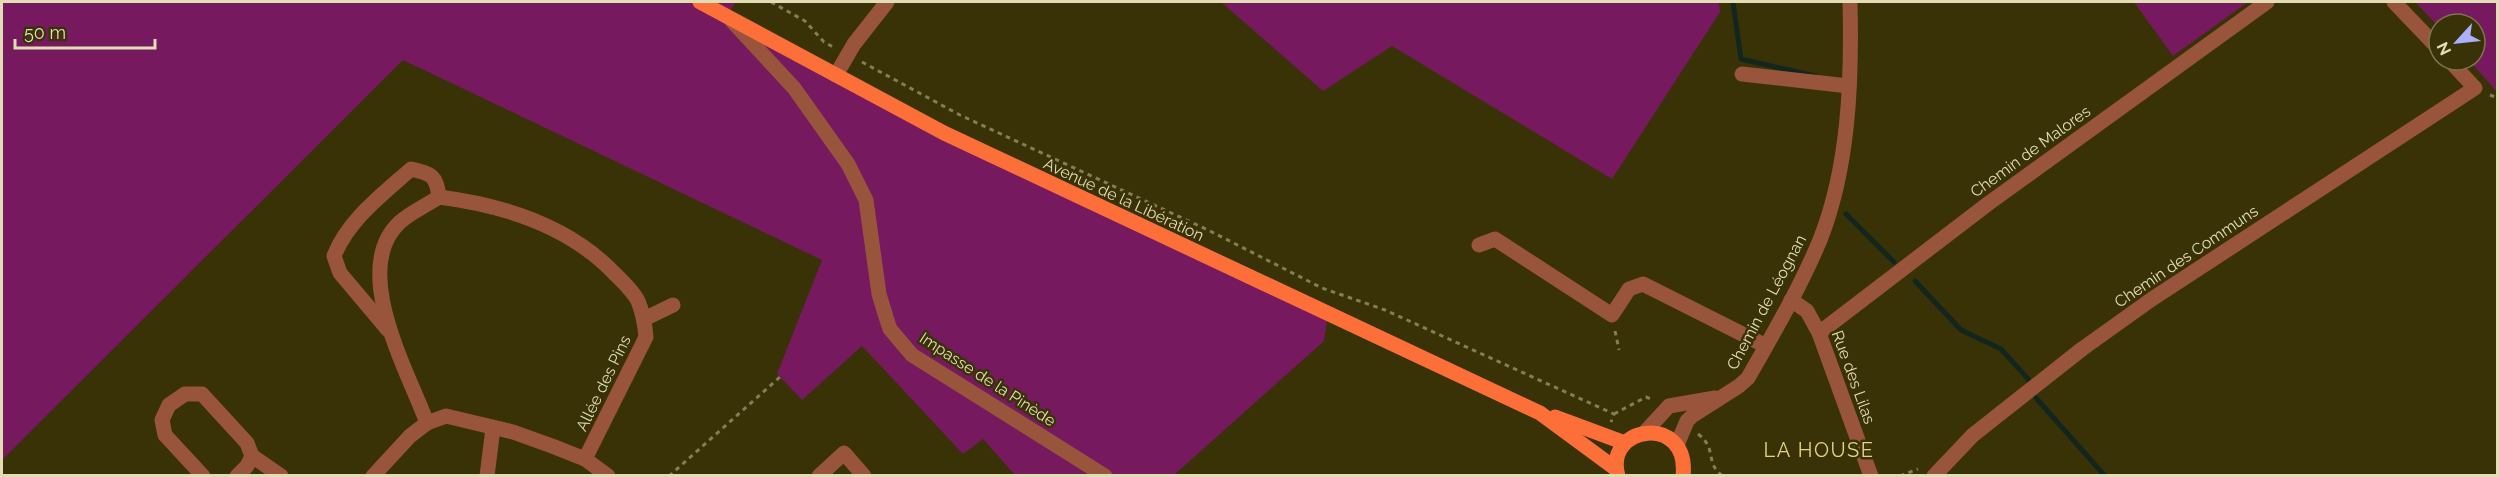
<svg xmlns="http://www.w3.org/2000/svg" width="2499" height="477" font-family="Raleway,sans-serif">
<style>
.green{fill:#76195e}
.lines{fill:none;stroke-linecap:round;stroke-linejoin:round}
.stream{stroke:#13261d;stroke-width:5}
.path{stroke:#847e55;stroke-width:3;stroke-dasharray:4.5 4.5;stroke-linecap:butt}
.minor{stroke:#99543c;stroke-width:15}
.major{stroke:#fc6f38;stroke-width:15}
.labels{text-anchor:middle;stroke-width:5;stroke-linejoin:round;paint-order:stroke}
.street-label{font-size:16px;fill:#e3ddb7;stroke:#393207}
.quarter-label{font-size:20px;letter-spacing:1.5px;fill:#e1d486;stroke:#393207}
</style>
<rect width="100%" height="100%" fill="#393207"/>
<g class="green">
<path d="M2 2H736L727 14 803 57 1328 315 1324 341 1174 475H1015L983 439 963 454 862 346 802 400 780 377 777 374 822 260 403 60 2 460Z"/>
<path d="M1221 2H1719L1720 12 1612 179 1392 46 1323 91Z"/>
<path d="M2134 2H2248L2173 56Z"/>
<path d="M2415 2H2497V92L2469 60H2475V24H2439V27Z"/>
</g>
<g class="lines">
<g class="stream">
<path d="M1733 2 1741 59 1815 76"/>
<path d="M1846 214 1894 262"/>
<path d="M1915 281 1961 330 2001 349 2029 380"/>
<path d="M2036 398 2105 476"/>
</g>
<g class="path">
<path d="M771 2 805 21 824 42 835 48"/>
<path d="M862 62 960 115 1208 230 1322 288 1385 310 1614 414 1611 422"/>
<path d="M2490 95 2498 98"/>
<path d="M1615 331 1619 350"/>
<path d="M1614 414 1646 397 1653 400"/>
<path d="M1698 434C1718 449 1704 463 1723 476"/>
<path d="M669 476 780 377"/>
<path d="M1900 476 1918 469"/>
</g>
<g class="minor">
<path d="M2394 2 2439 49"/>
<path d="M732 21 794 88 848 164 866 200 879 294 886 317 890 329 912 355 1105 476"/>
<path d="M1742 74 1848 86"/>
<path d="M836 75 854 44 887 2"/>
<path d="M1479 245 1495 239 1612 315 1629 289 1643 284 1766 346"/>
<path d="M1791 300 1807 311 1819 333 1871 476"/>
<path d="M644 319 673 305"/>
<path d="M388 330 340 273 334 256C348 220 383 194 411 169 432 174 436 175 439 197"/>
<path d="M1819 333 1989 203 2267 2"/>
<path d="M427 423C408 371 349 269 400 222 411 212 427 205 439 197 502 205 569 226 614 273 622 281 633 291 638 301 643 313 645 325 646 337L585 459"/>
<path d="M1645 432 1669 406 1715 398"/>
<path d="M1677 445 1687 421 1692 416 1739 386 1748 378C1773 334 1800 288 1820 240 1849 167 1852 80 1850 2"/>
<path d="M203 476 165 435 162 420 169 405 185 394H202L247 443 252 456 281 476"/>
<path d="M237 476 247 466 252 456"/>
<path d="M373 476 410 436 427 423 446 416 513 432 552 446 585 459 608 476"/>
<path d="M487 476 493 428"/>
<path d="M819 476 844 453 864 476"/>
<path d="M1934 476 1973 435 2082 349 2152 299 2475 88 2449 60"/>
</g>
<g class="major">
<path d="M700 2 944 133 1540 413 1616 469"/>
<path d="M1555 417 1625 443"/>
<path d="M1618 476C1603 425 1690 413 1683 476"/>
</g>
</g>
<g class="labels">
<g class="street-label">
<text transform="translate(2030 151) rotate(-36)" y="6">Chemin de Malores</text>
<text transform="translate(1124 199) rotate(25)" y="6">Avenue de la Libération</text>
<text transform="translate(2186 256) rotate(-34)" y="6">Chemin des Communs</text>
<text transform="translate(1766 302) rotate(-62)" y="6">Chemin de Léognan</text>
<text transform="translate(1854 377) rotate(70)" y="6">Rue des Lilas</text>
<text transform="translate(988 379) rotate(33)" y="6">Impasse de la Pinède</text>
<text transform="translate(603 383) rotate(-64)" y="6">Allée des Pins</text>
</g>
<g class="quarter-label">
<text x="1819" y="457">LA HOUSE</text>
</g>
</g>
<rect width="2499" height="477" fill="none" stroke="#e3ddb7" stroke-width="6"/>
<g transform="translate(2457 42) rotate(243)"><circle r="28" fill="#393207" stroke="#7d764d" stroke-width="1.5"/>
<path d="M0-4.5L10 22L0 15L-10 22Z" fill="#aab0fb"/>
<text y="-9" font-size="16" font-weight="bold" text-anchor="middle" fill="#e3ddb7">N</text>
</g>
<path d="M15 39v9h140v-9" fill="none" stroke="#e3ddb7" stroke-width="3"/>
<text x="24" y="39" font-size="18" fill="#e3ddb7" stroke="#393207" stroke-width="4.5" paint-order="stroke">50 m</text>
</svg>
